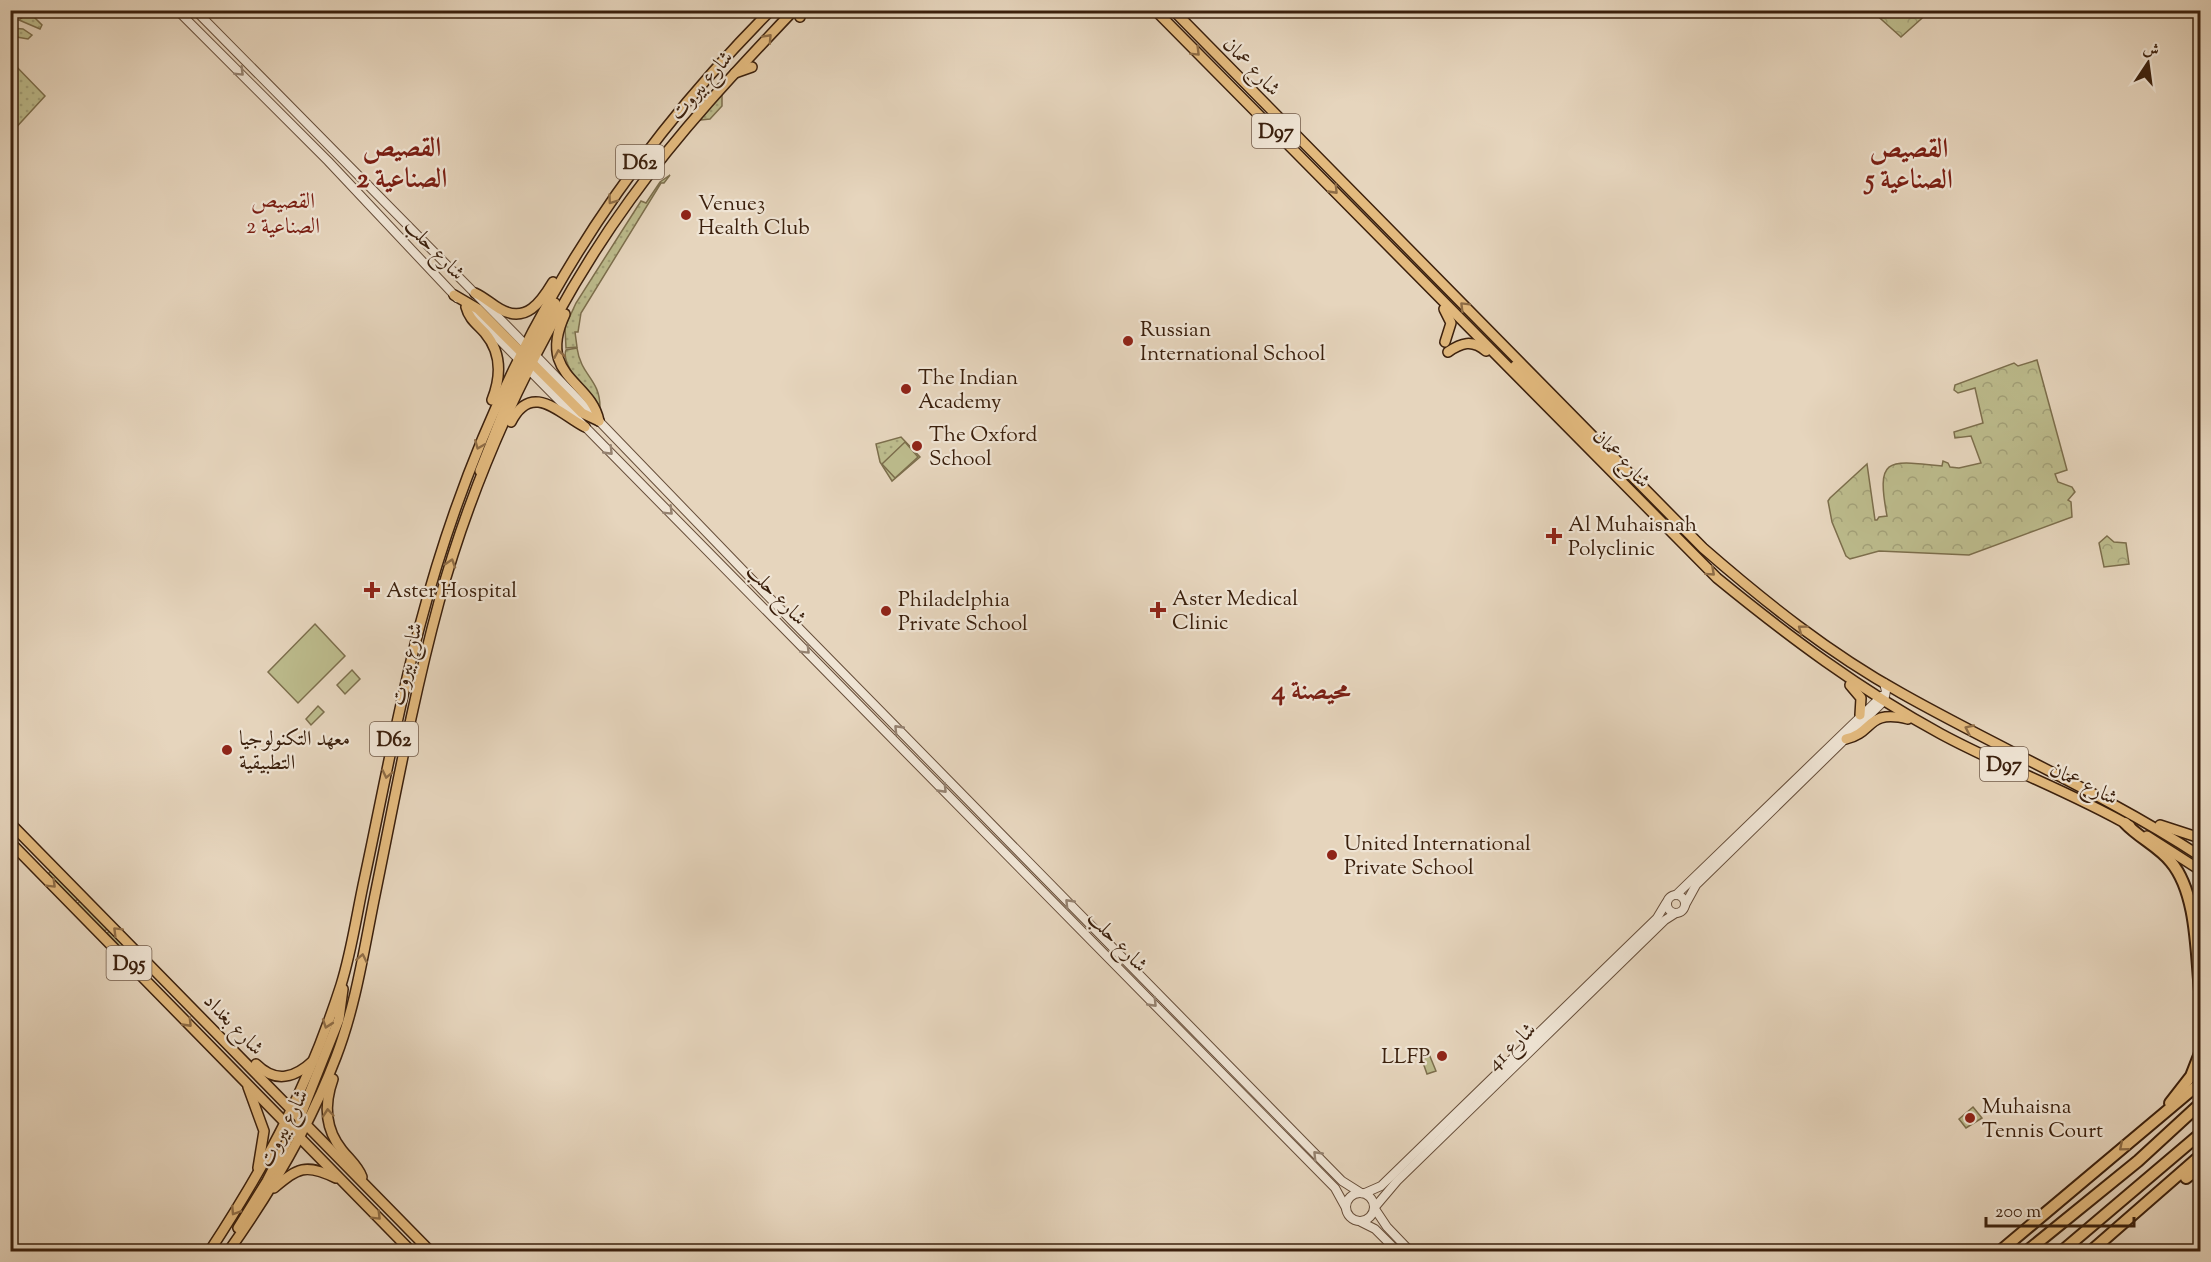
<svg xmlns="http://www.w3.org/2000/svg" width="2211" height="1262" font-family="'Sorts Mill Goudy',Amiri,serif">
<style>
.grass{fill:url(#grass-dots);stroke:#7c6e4c;stroke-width:1.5}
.forest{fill:url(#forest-crowns);stroke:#7c6e4c;stroke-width:1.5}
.pitch{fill:#bcbb8c;stroke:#7c6e4c;stroke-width:1.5}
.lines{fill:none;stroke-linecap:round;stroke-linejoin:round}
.tertiary-casing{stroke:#664d39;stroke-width:10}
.primary-casing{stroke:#3b200d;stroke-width:12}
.motorway-casing{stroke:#3b200d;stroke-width:14}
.tertiary{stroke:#efe4d4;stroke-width:8}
.primary{stroke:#e3ba7e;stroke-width:9}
.motorway{stroke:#e3ba7e;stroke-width:10}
.oneway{stroke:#8f6d46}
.oneway2{stroke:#958270}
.poi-dot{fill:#8f2418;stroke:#efe4d4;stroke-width:2}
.labels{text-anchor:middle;stroke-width:4.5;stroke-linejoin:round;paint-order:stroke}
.shield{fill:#efe4d4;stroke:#715b49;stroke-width:1.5}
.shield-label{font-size:20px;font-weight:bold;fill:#3b200d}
.street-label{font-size:21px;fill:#3b200d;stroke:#efe4d4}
.poi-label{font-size:21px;fill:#3b200d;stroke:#efe4d4;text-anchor:start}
.neighbourhood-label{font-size:22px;fill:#7a1f14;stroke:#efe4d4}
.district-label{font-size:27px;font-weight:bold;fill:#7a1f14;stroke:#efe4d4}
</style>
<defs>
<pattern id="grass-dots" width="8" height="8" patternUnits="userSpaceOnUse" patternTransform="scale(1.5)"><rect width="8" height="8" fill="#bcbb8c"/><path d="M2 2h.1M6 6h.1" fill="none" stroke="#a2a078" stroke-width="1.8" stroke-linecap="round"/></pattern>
<pattern id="forest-crowns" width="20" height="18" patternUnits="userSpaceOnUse" patternTransform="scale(1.5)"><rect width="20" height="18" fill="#bcbb8c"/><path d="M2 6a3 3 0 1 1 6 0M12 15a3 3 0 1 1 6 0" fill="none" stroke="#a2a078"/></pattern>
</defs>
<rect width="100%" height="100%" fill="#e6d5bd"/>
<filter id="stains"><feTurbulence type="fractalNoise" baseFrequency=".00333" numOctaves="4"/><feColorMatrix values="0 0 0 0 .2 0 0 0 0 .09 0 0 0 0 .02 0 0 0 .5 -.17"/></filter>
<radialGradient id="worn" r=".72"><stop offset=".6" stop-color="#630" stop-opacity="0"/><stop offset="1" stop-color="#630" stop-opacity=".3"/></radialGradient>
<g class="grass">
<path d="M31 11H35L34 17 42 25 40 29 19 20Z"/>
<path d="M11 28 23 29 32 35 28 39 11 36Z"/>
<path d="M11 61 45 96 11 133Z"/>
<path d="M722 92V106L710 119 700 120Z"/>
<path d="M670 175 664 183H661L581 313 578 332H575L577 347 566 348 565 327 576 303 641 201 646 203 660 182Z"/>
<path d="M577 348C581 376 600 379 600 407 590 396 560 365 566 350Z"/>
<path d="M901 437 920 457 892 481 880 462 876 444Z"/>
<path d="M51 871 79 899 75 901 48 874Z"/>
<path d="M80 901 108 928 105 931 77 904Z"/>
<path d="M110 931 137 958 134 961 107 933Z"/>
</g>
<g class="forest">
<path d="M1872 11H1930L1901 37Z"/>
<path d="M2037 360 2067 470 2055 474 2058 482 2072 487 2075 492 2068 500 2071 502 2072 517 1969 555 1879 551 1850 559 1846 556 1832 522 1828 501 1830 498 1867 464 1875 520H1877L1879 517 1887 516C1876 457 1887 460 1942 466L1943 461 1948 463 1950 467 1959 468 1981 463 1971 436 1955 438 1954 432 1983 423 1975 388 1958 393 1954 390 1955 385 2014 363 2018 366Z"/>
<path d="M2107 536 2114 542 2126 543 2129 564 2104 567 2099 543Z"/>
</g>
<g class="pitch">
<path d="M905 442 918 457 895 478 882 464Z"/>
<path d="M315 624 345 656 298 703 268 672Z"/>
<path d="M352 670 360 679 345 694 337 685Z"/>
<path d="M318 706 324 712 311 725 306 719Z"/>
<path d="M1429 1054 1436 1071 1427 1074 1421 1057Z"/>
<path d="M1973 1107 1982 1118 1966 1128 1959 1119Z"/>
</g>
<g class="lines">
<g class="tertiary-casing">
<g id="tertiary">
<path d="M177 10 328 161 457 298"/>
<path d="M195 10 516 335 793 622 1342 1181 1361 1193"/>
<path d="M468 308 1335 1188 1346 1208"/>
<circle cx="1676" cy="904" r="9"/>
<path d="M1676 895 1882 696"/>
<path d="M1685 905 1696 885 1884 701 1886 691 1884 683"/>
<circle cx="1360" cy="1207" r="14"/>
<path d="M1365 1193 1381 1186 1657 918 1666 903"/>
<path d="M1375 1207 1397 1181 1665 920 1676 913"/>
<path d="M1375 1209 1387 1227 1411 1252"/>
<path d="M1361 1222 1375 1229 1398 1252"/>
</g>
</g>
<g class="primary-casing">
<g id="primary">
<path d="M1155 10 1717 578C1788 636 1860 690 1941 734 2002 767 2069 791 2130 826"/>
<path d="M1173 10 1703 548C1765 602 1829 653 1901 693 2000 749 2105 794 2200 856"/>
<path d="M10 15 15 10"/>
<path d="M800 17 802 10"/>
<path d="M735 73 752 67"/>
<path d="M475 293C484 297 491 304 500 309 526 324 541 302 553 282"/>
<path d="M454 295 478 309 582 413 599 421"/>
<path d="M466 307C469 319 477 324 485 333 502 353 501 377 492 400"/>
<path d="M1444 309 1451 323 1445 342"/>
<path d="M565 314C536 377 591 380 599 421"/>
<path d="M1448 352C1461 343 1472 339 1486 351"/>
<path d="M1515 366 1611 462"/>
<path d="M511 422C532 380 561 415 585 427"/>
<path d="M480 471 515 382 555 303"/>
<path d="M1850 685 1861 698 1860 715"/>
<path d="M1846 739C1874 733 1866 709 1908 719"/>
<path d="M10 823 431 1252"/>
<path d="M2160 825 2200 838"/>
<path d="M2147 836 2200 870"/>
<path d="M10 842 412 1252"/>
<path d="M256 1064C276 1084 295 1078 314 1060"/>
<path d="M333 1079C324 1104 325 1129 342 1150 349 1159 358 1166 362 1177"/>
<path d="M248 1087 264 1131 258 1168"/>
<path d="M300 1138V1117L339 1019 343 989"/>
<path d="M274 1188C298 1168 305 1163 336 1178"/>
<path d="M238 1228 267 1181 294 1128"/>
<path d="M209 1252C268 1162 308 1087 341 985 352 950 357 912 365 876 383 792 398 708 420 625 483 385 596 186 771 10"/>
<path d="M228 1252C272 1190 309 1128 336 1057 356 1005 364 949 375 895 395 797 413 698 439 602 476 466 547 314 630 200 679 132 736 71 794 10"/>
</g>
</g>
<g class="motorway-casing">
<g id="motorway">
<path d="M2125 823C2139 838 2158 846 2171 862 2197 893 2196 952 2200 991"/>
<path d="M2170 1103 2191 1076 2200 1053"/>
<path d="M2186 1178 2200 1167"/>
<path d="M1999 1252 2200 1083"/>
<path d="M2026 1252 2138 1161 2200 1104"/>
<path d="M2061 1252 2200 1134"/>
<path d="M2090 1252 2200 1156"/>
</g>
</g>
<use href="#tertiary" class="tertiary"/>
<use href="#primary" class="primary"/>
<use href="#motorway" class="motorway"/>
</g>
<defs><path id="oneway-chevron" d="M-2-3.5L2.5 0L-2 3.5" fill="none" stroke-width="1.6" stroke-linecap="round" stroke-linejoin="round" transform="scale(1.5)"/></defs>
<g class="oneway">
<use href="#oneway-chevron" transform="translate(768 38) rotate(-47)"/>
<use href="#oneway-chevron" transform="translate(1196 52) rotate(45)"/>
<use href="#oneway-chevron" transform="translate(1334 190) rotate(46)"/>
<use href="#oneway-chevron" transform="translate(612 200) rotate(126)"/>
<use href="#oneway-chevron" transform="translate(1464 306) rotate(-135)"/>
<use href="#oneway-chevron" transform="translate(559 354) rotate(-100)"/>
<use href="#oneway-chevron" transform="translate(479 445) rotate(112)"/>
<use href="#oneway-chevron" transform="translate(451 563) rotate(-72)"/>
<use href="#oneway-chevron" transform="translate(1711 572) rotate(42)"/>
<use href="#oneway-chevron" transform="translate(1802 629) rotate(-143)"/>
<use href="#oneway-chevron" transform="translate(1969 729) rotate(-155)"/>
<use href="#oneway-chevron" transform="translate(387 774) rotate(102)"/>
<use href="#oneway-chevron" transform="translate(52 884) rotate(45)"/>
<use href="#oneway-chevron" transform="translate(117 931) rotate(-135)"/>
<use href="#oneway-chevron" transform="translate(362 958) rotate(-79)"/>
<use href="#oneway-chevron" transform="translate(188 1023) rotate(46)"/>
<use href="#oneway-chevron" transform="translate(327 1024) rotate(109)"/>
<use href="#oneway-chevron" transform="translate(328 1113) rotate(-95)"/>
<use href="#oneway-chevron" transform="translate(2123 1147) rotate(140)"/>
<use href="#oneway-chevron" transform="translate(235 1211) rotate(123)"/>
<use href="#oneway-chevron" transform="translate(377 1216) rotate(45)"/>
</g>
<g class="oneway2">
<use href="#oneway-chevron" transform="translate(240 72) rotate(45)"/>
<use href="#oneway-chevron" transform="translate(609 451) rotate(46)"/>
<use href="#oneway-chevron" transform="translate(669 511) rotate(45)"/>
<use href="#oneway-chevron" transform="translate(806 650) rotate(45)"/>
<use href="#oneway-chevron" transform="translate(898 729) rotate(-134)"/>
<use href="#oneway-chevron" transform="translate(943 789) rotate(46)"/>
<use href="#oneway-chevron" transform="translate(1069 903) rotate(-134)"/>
<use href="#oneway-chevron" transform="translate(1153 1003) rotate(46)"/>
<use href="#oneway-chevron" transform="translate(1317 1155) rotate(-134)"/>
</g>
<g class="poi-dot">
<circle cx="686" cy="215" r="6"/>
<circle cx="1128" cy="341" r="6"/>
<circle cx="906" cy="389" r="6"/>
<circle cx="917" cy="446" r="6"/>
<path d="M1551 527h6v6h6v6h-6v6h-6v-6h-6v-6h6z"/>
<path d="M369 581h6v6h6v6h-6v6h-6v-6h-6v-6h6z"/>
<path d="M1155 601h6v6h6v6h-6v6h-6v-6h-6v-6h6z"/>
<circle cx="886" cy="611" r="6"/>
<circle cx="227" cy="750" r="6"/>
<circle cx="1332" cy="855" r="6"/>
<circle cx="1442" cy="1056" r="6"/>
<circle cx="1970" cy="1118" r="6"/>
</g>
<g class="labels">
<g class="shield">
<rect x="1252" y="114" width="48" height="34" rx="4.5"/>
<rect x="616" y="145" width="48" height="34" rx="4.5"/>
<rect x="370" y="722" width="48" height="34" rx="4.5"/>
<rect x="1980" y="747" width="48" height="34" rx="4.5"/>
<rect x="106.5" y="946" width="45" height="34" rx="4.5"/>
</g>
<g class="shield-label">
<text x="1276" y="138">D97</text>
<text x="640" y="169">D62</text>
<text x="394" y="746">D62</text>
<text x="2004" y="771">D97</text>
<text x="129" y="970">D95</text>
</g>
<g class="street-label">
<text transform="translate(1252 66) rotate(46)" y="7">شارع عمان</text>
<text transform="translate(701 85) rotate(-49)" y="7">شارع بيروت</text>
<text transform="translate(435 249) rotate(46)" y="7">شارع حلب</text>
<text transform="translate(1622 458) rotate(46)" y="7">شارع عمان</text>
<text transform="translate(777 594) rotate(46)" y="7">شارع حلب</text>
<text transform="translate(406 664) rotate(-77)" y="7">شارع بيروت</text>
<text transform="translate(2084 783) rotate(26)" y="7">شارع عمان</text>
<text transform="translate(1118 941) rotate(46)" y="7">شارع حلب</text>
<text transform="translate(234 1024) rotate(46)" y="7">شارع بغداد</text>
<text transform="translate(1511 1046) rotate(-44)" y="7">شارع 41</text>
<text transform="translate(283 1128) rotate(-63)" y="7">شارع بيروت</text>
</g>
<g class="poi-label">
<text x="698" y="210">Venue3<tspan x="698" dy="24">Health Club</tspan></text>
<text x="1140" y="336">Russian<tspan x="1140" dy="24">International School</tspan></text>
<text x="918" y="384">The Indian<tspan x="918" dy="24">Academy</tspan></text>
<text x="929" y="441">The Oxford<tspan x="929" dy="24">School</tspan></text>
<text x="1568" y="531">Al Muhaisnah<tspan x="1568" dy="24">Polyclinic</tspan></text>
<text x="386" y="597">Aster Hospital</text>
<text x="1172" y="605">Aster Medical<tspan x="1172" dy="24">Clinic</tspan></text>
<text x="898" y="606">Philadelphia<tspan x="898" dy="24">Private School</tspan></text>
<text x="239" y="745">معهد التكنولوجيا<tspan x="239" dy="24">التطبيقية</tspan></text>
<text x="1344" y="850">United International<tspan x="1344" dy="24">Private School</tspan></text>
<text x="1430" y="1063" text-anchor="end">LLFP</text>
<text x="1982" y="1113">Muhaisna<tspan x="1982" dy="24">Tennis Court</tspan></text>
</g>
<g class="neighbourhood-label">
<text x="283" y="208">القصيص<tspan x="283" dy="25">الصناعية 2</tspan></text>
</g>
<g class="district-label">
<text x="402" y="156">القصيص<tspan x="402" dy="31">الصناعية 2</tspan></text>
<text x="1909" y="157">القصيص<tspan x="1909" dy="31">الصناعية 5</tspan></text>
<text x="1311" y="699">محيصنة 4</text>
</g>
</g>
<rect width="2211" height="1262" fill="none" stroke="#e6d5bd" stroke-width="36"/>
<rect x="12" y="12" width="2187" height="1238" fill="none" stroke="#3b200d" stroke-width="3"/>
<rect x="18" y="18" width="2175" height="1226" fill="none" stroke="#3b200d" stroke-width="1.5"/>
<g transform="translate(2148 63) rotate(13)" stroke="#efe4d4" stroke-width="4.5" paint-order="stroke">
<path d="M0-4.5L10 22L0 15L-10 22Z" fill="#3b200d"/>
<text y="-9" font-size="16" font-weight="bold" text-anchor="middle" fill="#3b200d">ش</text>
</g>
<path d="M1986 1217v9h148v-9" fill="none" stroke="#3b200d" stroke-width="3"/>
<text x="1995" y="1217" font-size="18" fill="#3b200d" stroke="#efe4d4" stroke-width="4.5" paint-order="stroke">200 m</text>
<rect width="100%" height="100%" filter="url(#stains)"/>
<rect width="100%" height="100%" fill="url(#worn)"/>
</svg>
